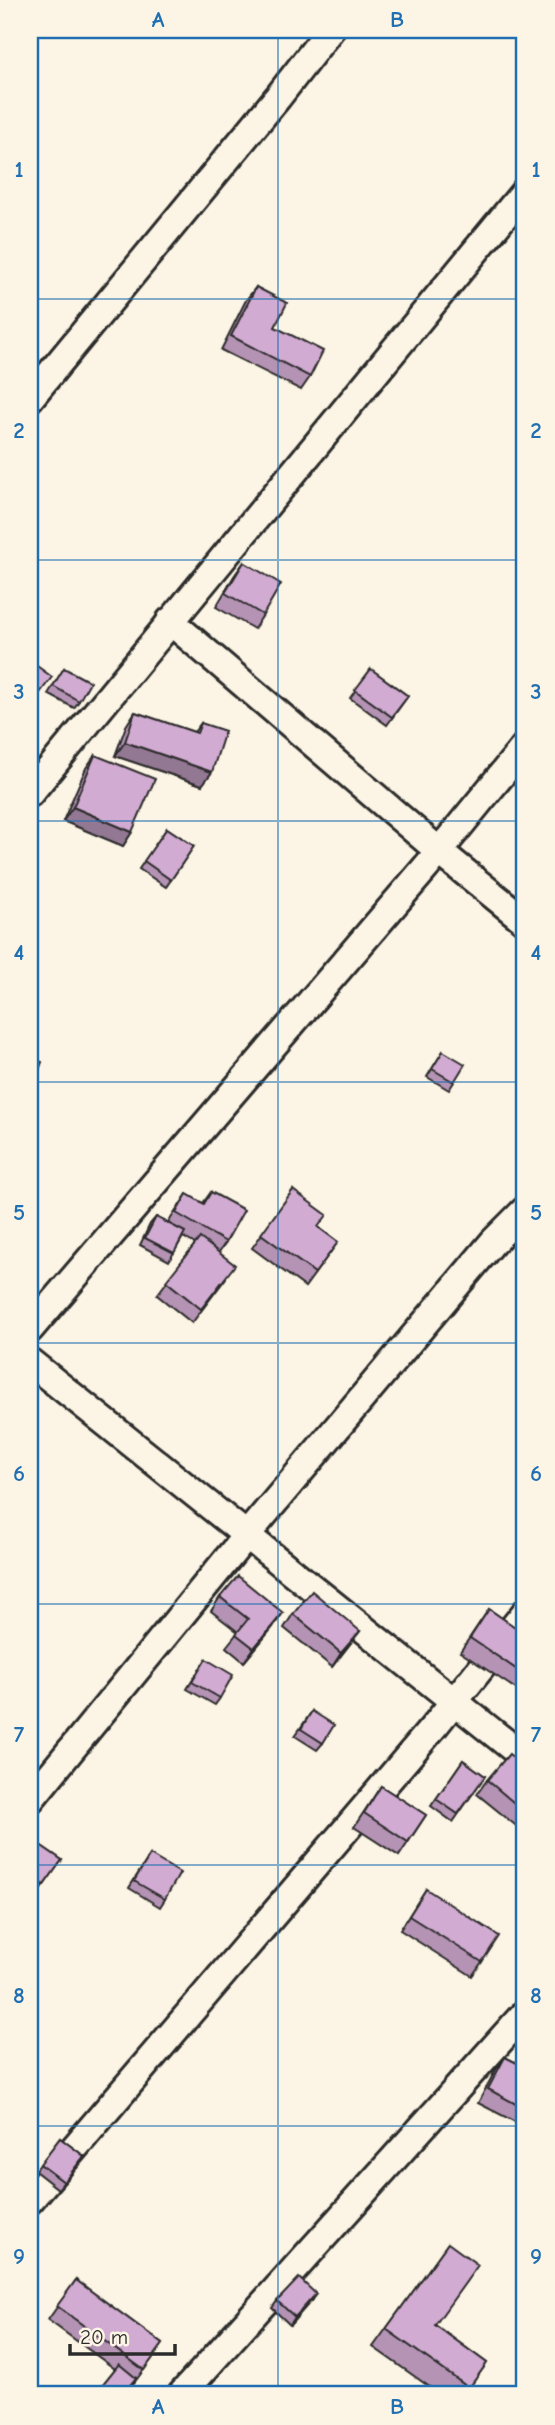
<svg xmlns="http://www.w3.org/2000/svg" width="555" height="2425" font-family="'Comic Neue',sans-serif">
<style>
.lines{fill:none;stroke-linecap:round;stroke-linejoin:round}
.street-casing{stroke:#2b2b2b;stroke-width:32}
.street{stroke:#fcf5e5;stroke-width:26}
.wall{fill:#b593b5;stroke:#2b2b2b;stroke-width:2}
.shaded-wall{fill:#937893;stroke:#2b2b2b;stroke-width:2}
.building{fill:#d2abd2;stroke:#2b2b2b;stroke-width:2}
.grid{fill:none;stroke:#1f6fb2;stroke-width:2;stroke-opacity:0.55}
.neatline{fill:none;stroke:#1f6fb2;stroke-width:2.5}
.grid-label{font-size:23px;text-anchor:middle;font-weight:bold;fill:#1f6fb2}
</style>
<rect width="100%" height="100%" fill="#fcf5e5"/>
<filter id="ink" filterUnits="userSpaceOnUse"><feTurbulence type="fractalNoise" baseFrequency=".0143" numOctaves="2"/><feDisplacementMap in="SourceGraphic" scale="14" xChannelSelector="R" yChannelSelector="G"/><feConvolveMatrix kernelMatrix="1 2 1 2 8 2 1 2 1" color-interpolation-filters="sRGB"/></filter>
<g filter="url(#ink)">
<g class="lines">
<g class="street-casing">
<g id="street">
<path d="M30 398 278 97 330 30"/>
<path d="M170 621 439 851 525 921"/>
<path d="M30 793 525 191"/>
<path d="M30 1329 427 866 525 746"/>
<path d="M30 1362 525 1758"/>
<path d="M30 1800 246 1536 493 1242 525 1210"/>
<path d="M30 2200 436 1724 525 1613"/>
<path d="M181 2395 525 2013"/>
</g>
</g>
<use href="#street" class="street"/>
</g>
<g class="wall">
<path d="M256 287 275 327 310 377 301 390 221 350 246 300Z"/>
<path d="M244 562 263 615 254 629 216 607 234 576Z"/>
<path d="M64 668 79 701 74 708 48 694Z"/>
<path d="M371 669 408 696 387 725 350 698Z"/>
<path d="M135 712 194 732 201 723 212 772 202 785 115 756 126 726Z"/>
<path d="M95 755 132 832 123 846 63 821 86 768Z"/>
<path d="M167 828 194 846 166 887 139 869Z"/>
<path d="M443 1051 454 1082 449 1090 427 1077Z"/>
<path d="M293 1190 318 1227 338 1242 305 1287 252 1248Z"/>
<path d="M211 1192 226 1242 219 1252 226 1278 192 1323 157 1295 195 1244 183 1237 169 1261 140 1245 150 1224 156 1217 168 1223 187 1194 203 1203Z"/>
<path d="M220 1597 273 1627 244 1662 226 1647 238 1632 211 1611Z"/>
<path d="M489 1609 525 1634V1695L460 1652Z"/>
<path d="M293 1614 360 1631 332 1667 284 1628Z"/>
<path d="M525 1616V1632L518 1628Z"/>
<path d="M206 1659 220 1698 215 1705 187 1689Z"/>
<path d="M312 1711 323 1743 317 1750 295 1736Z"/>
<path d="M463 1760 485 1776 453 1822 431 1806Z"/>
<path d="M525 1767V1833L477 1794 487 1780Z"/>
<path d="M381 1786 426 1815 399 1856 354 1827Z"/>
<path d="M30 1838 62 1860 34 1899 30 1895Z"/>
<path d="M150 1855 165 1899 160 1907 129 1888Z"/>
<path d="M426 1889 482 1962 472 1976 400 1930Z"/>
<path d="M505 2057 525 2067V2127L478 2103 495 2071Z"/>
<path d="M60 2138 84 2156 58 2189 35 2171Z"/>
<path d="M448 2243 435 2325 487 2363 464 2395H441L373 2347Z"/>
<path d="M76 2280 163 2344 134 2383H133L123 2395H94L115 2369 48 2320Z"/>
<path d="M277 2301H311L290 2325 272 2308Z"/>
</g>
<g class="shaded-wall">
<path d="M125 742 212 772 202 785 115 756Z"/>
<path d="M73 807 132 832 123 846 63 821Z"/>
<path d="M283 1613 273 1627 244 1662 254 1648Z"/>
<path d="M360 1631 350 1644 332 1667 341 1653Z"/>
<path d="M316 2294 311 2301 290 2325 295 2317Z"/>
</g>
<g class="building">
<path d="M256 287 287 303 275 327 323 351 310 377 231 336Z"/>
<path d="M244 562 281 584 263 615 225 593Z"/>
<path d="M30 661 52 677 33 702 30 699Z"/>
<path d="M64 668 90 682 79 701 53 686Z"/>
<path d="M371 669 408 696 392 717 355 690Z"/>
<path d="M135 712 197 733 201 723 225 731 212 772 125 742Z"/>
<path d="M95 755 155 779 132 832 73 807Z"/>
<path d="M167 828 194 846 171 880 144 861Z"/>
<path d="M443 1051 465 1064 454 1082 432 1069Z"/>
<path d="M30 1057 42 1062 31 1091H30Z"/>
<path d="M293 1190 327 1215 318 1227 338 1242 315 1273 261 1234Z"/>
<path d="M211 1192 244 1210 226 1242 176 1213 187 1194 204 1204Z"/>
<path d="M156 1217 185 1232 174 1253 145 1238Z"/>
<path d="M200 1238 235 1265 201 1309 166 1281Z"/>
<path d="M238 1576 283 1613 254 1648 236 1634 248 1619 220 1597Z"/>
<path d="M312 1591 360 1631 341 1653 293 1614Z"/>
<path d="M489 1609 525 1634V1675L470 1638Z"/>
<path d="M206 1659 233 1675 220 1698 192 1682Z"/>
<path d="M312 1711 334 1725 323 1743 301 1729Z"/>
<path d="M509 1754 525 1767V1812L487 1780Z"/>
<path d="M463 1760 485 1776 458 1814 436 1799Z"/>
<path d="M381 1786 426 1815 408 1842 364 1813Z"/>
<path d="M30 1838 62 1860 44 1885 30 1875Z"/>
<path d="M150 1855 180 1873 165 1899 134 1881Z"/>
<path d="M426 1889 499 1936 482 1962 409 1916Z"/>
<path d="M505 2057 525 2067V2109L488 2089Z"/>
<path d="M60 2138 84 2156 64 2182 40 2164Z"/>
<path d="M448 2243 478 2265 435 2325 487 2363 469 2388 386 2329Z"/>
<path d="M299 2278 316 2294 295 2317 277 2301Z"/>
<path d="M76 2280 163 2344 144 2370 57 2306Z"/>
<path d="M119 2364 136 2378 122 2395H106L99 2389Z"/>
</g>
</g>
<path class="grid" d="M278 30V2395M30 299H525M30 560H525M30 821H525M30 1082H525M30 1343H525M30 1604H525M30 1865H525M30 2126H525"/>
<rect width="555" height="2425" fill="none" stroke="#fcf5e5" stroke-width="77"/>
<path d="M70 2344v10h105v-10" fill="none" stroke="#2b2b2b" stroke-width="3.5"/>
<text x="80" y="2344" font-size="21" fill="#2b2b2b" stroke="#fcf5e5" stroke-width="5" paint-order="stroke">20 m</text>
<rect x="38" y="38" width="478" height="2348" class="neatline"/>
<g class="grid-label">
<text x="158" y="27">A</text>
<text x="397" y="27">B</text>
<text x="19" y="177">1</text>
<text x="536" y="177">1</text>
<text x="19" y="438">2</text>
<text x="536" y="438">2</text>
<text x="19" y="699">3</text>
<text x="536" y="699">3</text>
<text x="19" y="960">4</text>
<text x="536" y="960">4</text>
<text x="19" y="1220">5</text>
<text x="536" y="1220">5</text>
<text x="19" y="1481">6</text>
<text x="536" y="1481">6</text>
<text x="19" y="1742">7</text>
<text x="536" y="1742">7</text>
<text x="19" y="2003">8</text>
<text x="536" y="2003">8</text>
<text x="19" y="2264">9</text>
<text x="536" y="2264">9</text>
<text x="158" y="2414">A</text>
<text x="397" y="2414">B</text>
</g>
</svg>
